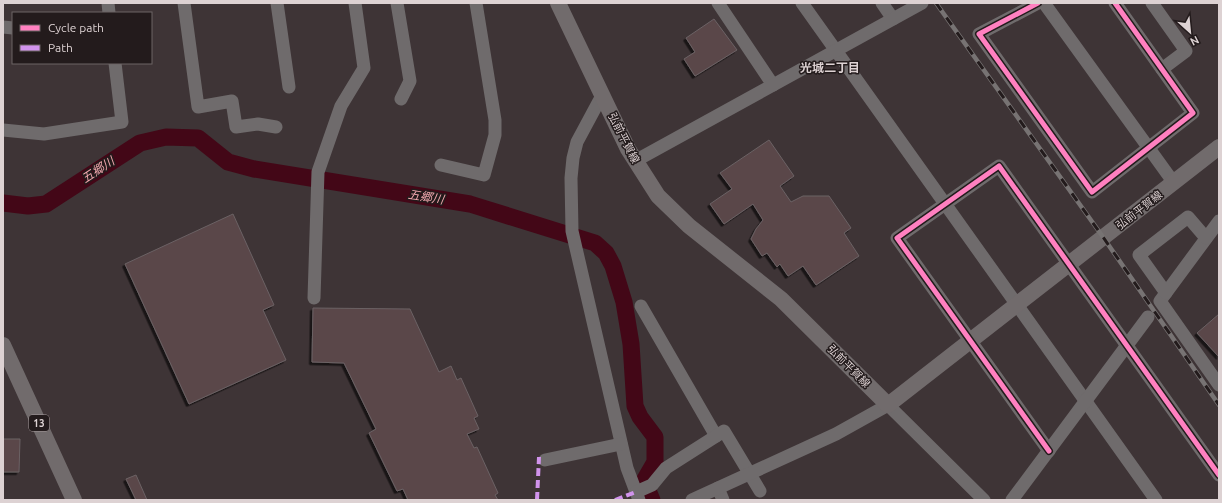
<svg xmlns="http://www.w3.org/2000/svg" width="1222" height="503" font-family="Ubuntu,'Noto Sans JP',sans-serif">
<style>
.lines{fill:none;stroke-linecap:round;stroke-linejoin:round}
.river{stroke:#430717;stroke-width:17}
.building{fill:#5a464a;stroke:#6b6264;filter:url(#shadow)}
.minor{stroke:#6f6b6c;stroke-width:13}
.major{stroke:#716b6c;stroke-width:16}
.rail-casing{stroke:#777373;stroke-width:4.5}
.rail{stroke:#231b1c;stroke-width:3;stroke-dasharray:9;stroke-linecap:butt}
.quiet{stroke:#d193ec;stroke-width:4;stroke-dasharray:8 4;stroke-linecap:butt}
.cycleway-casing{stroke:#231b1c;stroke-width:8}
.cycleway{stroke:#ff80c0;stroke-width:5}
.labels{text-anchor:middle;stroke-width:3;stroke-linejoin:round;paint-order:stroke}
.shield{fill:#231b1c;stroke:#a59b9c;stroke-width:1}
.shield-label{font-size:10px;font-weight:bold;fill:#ddd2d3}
.street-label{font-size:11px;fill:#ddd2d3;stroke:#231b1c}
.neighbourhood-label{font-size:12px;font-weight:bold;fill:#ddd2d3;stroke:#231b1c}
.water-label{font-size:12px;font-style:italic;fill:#f3a8af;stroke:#231b1c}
</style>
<defs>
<filter id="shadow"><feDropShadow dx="-2.5" dy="2.5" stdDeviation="0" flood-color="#0009"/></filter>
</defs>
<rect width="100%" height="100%" fill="#3e3436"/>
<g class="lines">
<path class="river" d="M3 203 28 206 46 204 140 143 166 137 198 138 228 162 254 169 470 204 595 243 606 253 613 266 624 302 631 344 635 406 640 417 655 437V462L644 481 652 500"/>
</g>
<g class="building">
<path d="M714 19 737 50 695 76 684 59 695 52 686 38Z"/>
<path d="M769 140 794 176 780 186 791 202 803 196H829L851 228 844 233 859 256 816 285 803 266 788 276 780 264 777 267 767 253 762 256 751 239 756 229 763 220 753 204 724 224 710 204 732 189 720 173Z"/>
<path d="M233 214 274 305 263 310 286 360 189 404 125 264Z"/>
<path d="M313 308 410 309 439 372 451 366 457 380 461 378 478 416 474 418 479 429 467 434 474 448 477 447 498 493 495 495 498 500H408L403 489 397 491 369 433 376 429 344 363 312 362Z"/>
<path d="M1219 314V357L1197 333Z"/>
<path d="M3 439H20L19 472H3Z"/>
<path d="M136 475 147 500H136L126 479Z"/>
</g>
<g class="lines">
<g class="minor">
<path d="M108 3 109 13"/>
<path d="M184 3 198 107 232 101 236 127 258 124 276 127"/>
<path d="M277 3 289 87"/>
<path d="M397 3 410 81 401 99"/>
<path d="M718 3 773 85"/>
<path d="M802 3 1156 500"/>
<path d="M882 3 893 19"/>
<path d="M1038 3 979 34 1092 192 1193 113 1115 3"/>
<path d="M1044 3 1174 183"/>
<path d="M1152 3 1186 51 1162 69"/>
<path d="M3 27 13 28"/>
<path d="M603 98 599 101 577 142 573 158 571 178 572 231 627 468 639 500"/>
<path d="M3 130 44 134 122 122 115 63"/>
<path d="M635 161 922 3"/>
<path d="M441 165 484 175 495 135V120L476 3"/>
<path d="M1219 221 1160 301 1219 385"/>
<path d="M1166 293 1139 255 1188 217 1206 238"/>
<path d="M314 298 318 172 341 106 364 68 355 3"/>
<path d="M641 306 716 436"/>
<path d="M1049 451 897 238 999 166 1219 475"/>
<path d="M545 460 621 444"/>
<path d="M718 488 723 500"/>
<path d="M636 492 652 485 666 468 724 431 760 491"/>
<path d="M692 500 836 434 888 405 984 500"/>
<path d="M1012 500 1148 317"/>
</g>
<g class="major">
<path d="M558 3 628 149 658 196 689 226 781 299 888 405 1219 147"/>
<path d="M3 345 74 500"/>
</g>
<g class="rail-casing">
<path id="rail" d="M936 3 1103 237 1219 405"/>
</g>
<use href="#rail" class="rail"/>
<g class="quiet">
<path d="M537 500 539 457"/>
<path d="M615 500 636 492"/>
</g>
<g class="cycleway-casing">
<g id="cycleway">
<path d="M1038 3 979 34 1092 192 1193 113 1115 3"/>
<path d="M1049 451 897 238 999 166 1219 475"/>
</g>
</g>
<use href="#cycleway" class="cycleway"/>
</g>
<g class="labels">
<rect class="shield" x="29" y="415" width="20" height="16" rx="3"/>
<g class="shield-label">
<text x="39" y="427">13</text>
</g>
<g class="street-label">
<text transform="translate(624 138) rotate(63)" y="4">弘前平賀線</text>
<text transform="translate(1139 210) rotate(-38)" y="4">弘前平賀線</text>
<text transform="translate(849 366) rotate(45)" y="4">弘前平賀線</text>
</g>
<g class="neighbourhood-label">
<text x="830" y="72">光城二丁目</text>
</g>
<g class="water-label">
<text transform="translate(98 170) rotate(-33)" y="4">五郷川</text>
<text transform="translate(426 197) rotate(9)" y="4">五郷川</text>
</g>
</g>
<rect width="1222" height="503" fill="none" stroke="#ddd2d3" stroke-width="8"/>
<rect x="12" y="12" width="140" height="52" fill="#231b1c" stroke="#6d6465"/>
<rect x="20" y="25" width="20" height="6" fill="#ff80c0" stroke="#6d6465"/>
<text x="48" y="32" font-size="12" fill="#ddd2d3">Cycle path</text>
<rect x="20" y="45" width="20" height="6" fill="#d193ec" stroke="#6d6465"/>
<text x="48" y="52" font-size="12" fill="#ddd2d3">Path</text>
<g transform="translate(1190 32) rotate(153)" stroke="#231b1c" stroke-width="3" paint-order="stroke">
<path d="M0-3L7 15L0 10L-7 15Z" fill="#ddd2d3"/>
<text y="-6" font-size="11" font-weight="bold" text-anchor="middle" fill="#ddd2d3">N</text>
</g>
</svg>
